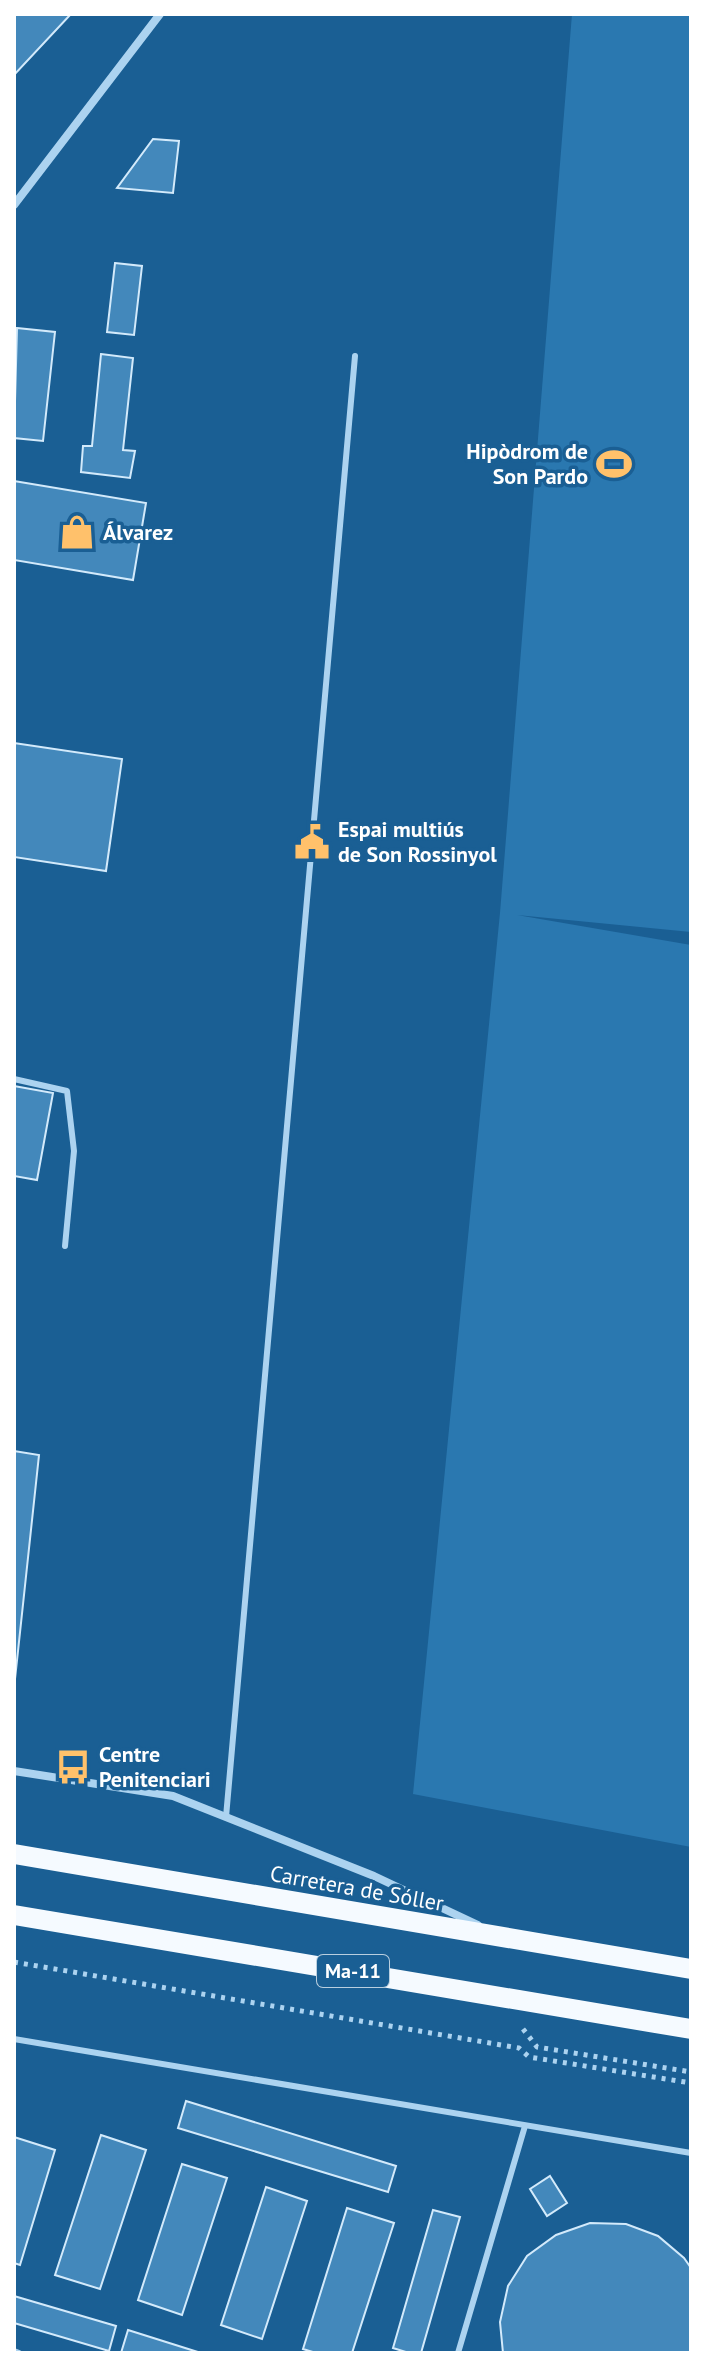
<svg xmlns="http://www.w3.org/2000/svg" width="705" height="2367" font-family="'PT Sans',sans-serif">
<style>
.green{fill:#2a78b0}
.building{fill:#4388bb;stroke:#d3eafb;stroke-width:2}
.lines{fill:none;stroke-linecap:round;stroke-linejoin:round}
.path{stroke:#acd3f0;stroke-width:5;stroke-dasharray:4 6;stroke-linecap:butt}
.lane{stroke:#acd3f0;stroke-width:6}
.street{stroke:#acd3f0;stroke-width:8}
.primary{stroke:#f5faff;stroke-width:20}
.labels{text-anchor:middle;stroke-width:7;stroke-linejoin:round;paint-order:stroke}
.shield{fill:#1a5f94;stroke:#bacfdf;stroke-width:2}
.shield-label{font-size:20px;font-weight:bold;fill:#fff}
.poi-label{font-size:22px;font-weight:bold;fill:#fff;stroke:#1a5f94;text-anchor:start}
.street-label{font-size:22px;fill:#fff;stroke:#1a5f94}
</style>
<rect width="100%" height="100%" fill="#1a5f94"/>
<path class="green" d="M572 14H691V932L517 915 691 945V1847L413 1794 500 913Z"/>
<g class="building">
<path d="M14 14H71L14 75Z"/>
<path d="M153 139 179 141 173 193 117 188Z"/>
<path d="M115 263 142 266 134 335 107 332Z"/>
<path d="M17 328 55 332 43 441 14 438Z"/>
<path d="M101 354 133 358 123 450 135 451 130 478 81 472 83 446H92Z"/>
<path d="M14 481 146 503 133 580 14 560Z"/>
<path d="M14 743 122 759 106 871 14 857Z"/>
<path d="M14 1086 53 1093 37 1180 14 1176Z"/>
<path d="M14 1451 39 1455 15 1679H14Z"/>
<path d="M186 2101 396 2166 388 2192 178 2128Z"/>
<path d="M101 2135 146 2150 100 2289 55 2275Z"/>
<path d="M14 2137 55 2150 20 2265 14 2263Z"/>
<path d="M182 2164 227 2178 182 2315 138 2300Z"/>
<path d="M550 2176 567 2203 547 2216 530 2189Z"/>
<path d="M266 2187 307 2201 262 2339 221 2325Z"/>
<path d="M347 2208 394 2223 352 2353H316L303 2349Z"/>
<path d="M433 2210 460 2217 421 2353H409L393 2348Z"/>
<path d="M590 2223 626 2224 658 2236 684 2258 691 2268V2353H503L500 2322 508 2286 527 2256 556 2235Z"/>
<path d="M14 2296 116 2326 109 2351 14 2323Z"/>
<path d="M128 2330 201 2353H121Z"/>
</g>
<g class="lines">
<g class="path">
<path d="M14 1962 519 2048 529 2057 691 2083"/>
<path d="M523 2029 537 2047 691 2072"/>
</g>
<g class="lane">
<path d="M14 1079 67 1091 74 1151 65 1246"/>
<path d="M226 1817 355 356"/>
<path d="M14 2039 691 2153"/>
<path d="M14 2351 19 2353"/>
<path d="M458 2353 525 2126"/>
</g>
<g class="street">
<path d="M14 205 160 14"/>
<path d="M14 1771 173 1796 374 1876 478 1925"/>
</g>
<g class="primary">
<path d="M14 1854 691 1969"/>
<path d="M14 1915 691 2029"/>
</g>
</g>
<defs>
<g id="stadium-bare" transform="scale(2.76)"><path d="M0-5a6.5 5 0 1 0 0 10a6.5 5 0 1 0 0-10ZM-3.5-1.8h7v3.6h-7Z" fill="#ffc16b" stroke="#1a5f94" stroke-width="2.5" paint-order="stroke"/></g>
<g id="shop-bare" transform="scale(2.76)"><path d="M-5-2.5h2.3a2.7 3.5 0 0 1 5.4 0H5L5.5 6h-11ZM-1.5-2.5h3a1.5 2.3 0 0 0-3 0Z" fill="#ffc16b" stroke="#1a5f94" stroke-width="2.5" paint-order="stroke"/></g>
<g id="civic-bare" transform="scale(2.76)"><path d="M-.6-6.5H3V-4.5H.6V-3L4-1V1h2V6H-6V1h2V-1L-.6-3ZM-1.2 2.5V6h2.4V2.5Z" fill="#ffc16b" stroke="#1a5f94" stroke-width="2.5" paint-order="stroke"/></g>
<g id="bus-bare" transform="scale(2.76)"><path d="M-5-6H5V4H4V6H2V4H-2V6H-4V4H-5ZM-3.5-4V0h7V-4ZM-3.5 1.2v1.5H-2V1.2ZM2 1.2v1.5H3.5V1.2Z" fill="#ffc16b" stroke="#1a5f94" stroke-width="2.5" paint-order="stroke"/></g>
</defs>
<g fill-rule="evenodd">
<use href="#stadium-bare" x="614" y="464"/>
<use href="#shop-bare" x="77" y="532"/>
<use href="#civic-bare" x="312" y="842"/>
<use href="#bus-bare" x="73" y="1767"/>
</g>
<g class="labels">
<rect class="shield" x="317" y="1955" width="72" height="32" rx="6"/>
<g class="shield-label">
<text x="353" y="1978">Ma-11</text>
</g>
<g class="poi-label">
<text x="588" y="459" text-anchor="end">Hipòdrom de<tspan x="588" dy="25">Son Pardo</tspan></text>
<text x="103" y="540">Álvarez</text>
<text x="338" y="837">Espai multiús<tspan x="338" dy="25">de Son Rossinyol</tspan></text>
<text x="99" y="1762">Centre<tspan x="99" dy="25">Penitenciari</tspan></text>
</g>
<g class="street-label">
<text transform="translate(357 1888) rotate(10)" y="8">Carretera de Sóller</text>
</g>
</g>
<rect width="705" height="2367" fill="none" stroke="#ffffff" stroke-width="32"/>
</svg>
